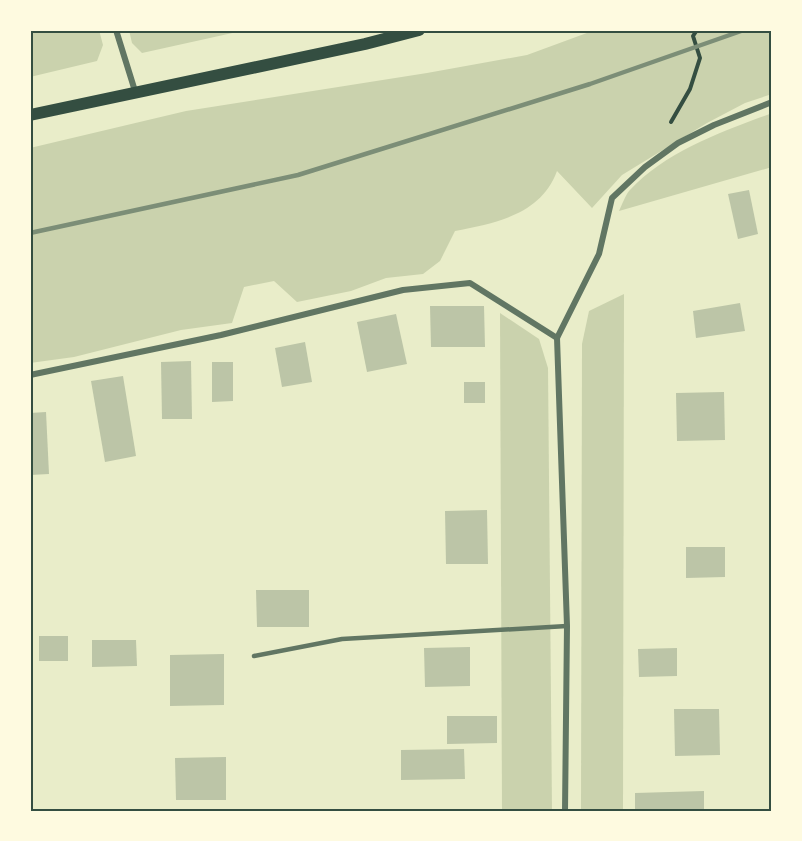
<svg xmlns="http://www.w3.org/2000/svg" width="802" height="841" font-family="'Golos Text',sans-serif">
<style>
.green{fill:#cad2ad}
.building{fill:#bcc5a7}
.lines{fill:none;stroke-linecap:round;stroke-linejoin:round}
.path{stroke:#344e41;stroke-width:4}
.service{stroke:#617663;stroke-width:4.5}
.minor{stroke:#617663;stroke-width:6}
.secondary{stroke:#344e41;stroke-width:12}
.rail{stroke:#7c8e77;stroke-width:4.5}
.neatline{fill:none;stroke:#344e41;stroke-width:2}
</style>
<rect width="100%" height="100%" fill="#e9edc9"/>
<g class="green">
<path d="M30 30H99L103 45 97 61 30 77Z"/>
<path d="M129 30H246L142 53 132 43Z"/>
<path d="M595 30H772V94L745 103 707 123 622 175 592 208 557 171C541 215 495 223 455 231L440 261 423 274 386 278 351 291 297 302 274 281 244 287 232 323 181 330 74 357 30 363V148L186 111 427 73 527 55Z"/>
<path d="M772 113V167L619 211C622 205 625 196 629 191 667 150 722 132 772 113Z"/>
<path d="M624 294 623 811H581L582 344 589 311Z"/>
<path d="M500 313 539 339 548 368 552 811H502Z"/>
</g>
<g class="building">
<path d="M749 190 758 234 738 239 728 194Z"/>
<path d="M740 303 745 331 696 338 693 311Z"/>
<path d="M430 306H484L485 347H431Z"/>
<path d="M396 314 407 364 367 372 357 322Z"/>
<path d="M305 342 312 382 282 387 275 348Z"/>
<path d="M191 361 192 419H162L161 362Z"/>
<path d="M212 362H233V401L212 402Z"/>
<path d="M123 376 136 456 105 462 91 381Z"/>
<rect x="464" y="382" width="21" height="21"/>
<path d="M724 392 725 440 677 441 676 393Z"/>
<path d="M46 412 49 474 30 475V413Z"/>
<path d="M487 510 488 564H446L445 511Z"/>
<path d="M686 547H725V577L686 578Z"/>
<path d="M256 590H309V627H257Z"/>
<rect x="39" y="636" width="29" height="25"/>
<path d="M92 640H136L137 666 92 667Z"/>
<path d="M470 647V686L425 687 424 648Z"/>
<path d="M677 648V676L639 677 638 649Z"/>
<path d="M224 654V705L170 706V655Z"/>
<path d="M674 709H719L720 755 675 756Z"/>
<path d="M447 716H497V743L447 744Z"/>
<path d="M464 749 465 779 401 780V750Z"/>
<path d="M226 757V800H176L175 758Z"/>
<path d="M704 791V811H635V793Z"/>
</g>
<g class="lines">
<path class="path" d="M671 122 690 89 700 58 693 36 697 30"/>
<path class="service" d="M254 656 342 639 567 626"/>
<g class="minor">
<path d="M116 30 135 91"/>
<path d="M30 375 221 335 403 290 470 283 557 338"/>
<path d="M565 811 567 626 557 338 599 254 612 198 645 167 678 143 714 125 772 102"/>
</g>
<path class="secondary" d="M30 115 365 44 419 30"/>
<path class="rail" d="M30 233 298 175 590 84 744 30"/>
</g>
<rect width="802" height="841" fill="none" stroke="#fefae0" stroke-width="63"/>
<rect x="32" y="32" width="738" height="778" class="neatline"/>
</svg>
